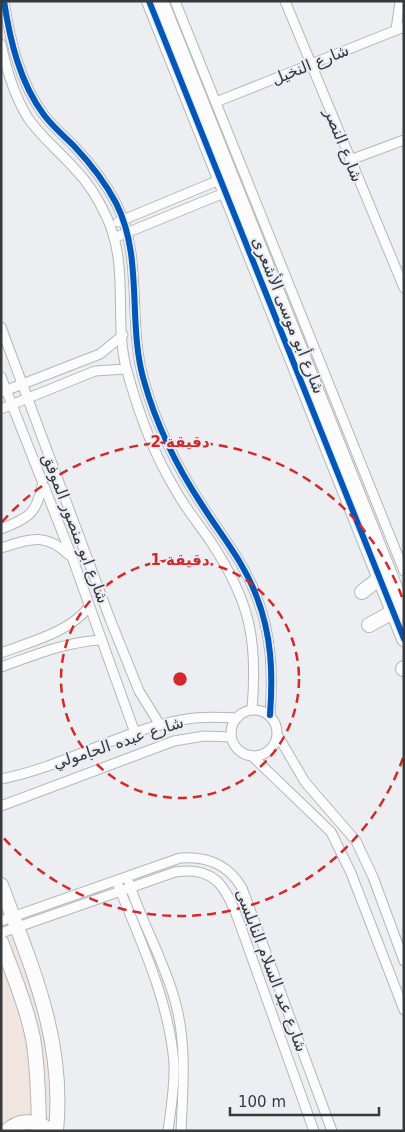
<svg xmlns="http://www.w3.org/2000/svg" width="405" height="1132" font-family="'DejaVu Sans','Noto Naskh Arabic',sans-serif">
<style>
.commercial{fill:#f0e5df}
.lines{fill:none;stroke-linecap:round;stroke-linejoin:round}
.street-casing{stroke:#b5b6b9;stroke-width:11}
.secondary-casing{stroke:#b5b6b9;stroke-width:16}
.street{stroke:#fcfcfd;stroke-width:9}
.secondary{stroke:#fcfcfd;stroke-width:14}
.cycleway-casing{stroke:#e9edf5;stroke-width:9}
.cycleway{stroke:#0057b8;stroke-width:6}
.ring{fill:none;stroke:#d62828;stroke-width:2.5;stroke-dasharray:9 6}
.labels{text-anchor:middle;stroke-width:4;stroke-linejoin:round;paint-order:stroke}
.street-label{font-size:16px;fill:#38393c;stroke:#e9edf5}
.centre{fill:#d62828;stroke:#e9edf5;stroke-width:2.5}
.ring-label{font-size:15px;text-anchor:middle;font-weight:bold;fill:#d62828;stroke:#e9edf5;stroke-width:4;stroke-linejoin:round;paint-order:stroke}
</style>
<rect width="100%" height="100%" fill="#eceef2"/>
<path class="commercial" d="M1 898 46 1032 50 1070V1131H1Z"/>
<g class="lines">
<g class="street-casing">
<g id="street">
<path d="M4 1C10 41 20 83 44 115 53 127 64 136 74 146 90 163 105 182 116 203 144 258 127 323 144 381 156 424 177 467 202 505 221 535 243 561 256 595 272 635 273 674 270 715"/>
<path d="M175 1 404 571"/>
<path d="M285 1 404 288"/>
<path d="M396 30 400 1"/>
<path d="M1 44C6 68 15 97 28 118 41 137 59 151 74 168 88 182 99 200 107 218 130 268 113 322 127 371 138 411 153 453 175 489 185 508 199 524 211 542 250 601 258 640 252 709"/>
<path d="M216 102 404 27"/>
<path d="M350 160 404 140"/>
<path d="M118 222 224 178"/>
<path d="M114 238 229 191"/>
<path d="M1 327 110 619 139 691 160 725"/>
<path d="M1 377 72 557 135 733"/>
<path d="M2 392 100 354 123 335"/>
<path d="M1 409 95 371 126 369"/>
<path d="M1 529C28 518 36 515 42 486"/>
<path d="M1 548C30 539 45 532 69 555"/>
<path d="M1 653C32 641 68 633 89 607"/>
<path d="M1 667C35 655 65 642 101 640"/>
<circle cx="254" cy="733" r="23"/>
<path d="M278 736 305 782 356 841 373 877 404 961"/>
<path d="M252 756 331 832 351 873 404 1010"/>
<path d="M1 779C65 767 122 729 187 719 203 716 220 717 237 718"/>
<path d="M1 806 174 741 204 736 231 737"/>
<path d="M129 883C142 923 164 960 175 1001 187 1043 183 1088 181 1131"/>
<path d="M118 885C141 942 169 1001 174 1063 175 1085 171 1108 168 1131"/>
<path d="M1 921 180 858C207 856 228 864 242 888L332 1131"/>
<path d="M1 933 175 872C215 866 225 886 238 919L314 1131"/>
</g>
</g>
<g class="secondary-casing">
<g id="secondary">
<path d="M149 1 404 639"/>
<path d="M161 1 404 610"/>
<path d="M362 592 380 578"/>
<path d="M369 625 393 612"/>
<path d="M403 669 404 668"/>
<path d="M1 885C32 968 65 1040 56 1131"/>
<path d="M1 942C13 974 26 1005 33 1038 38 1067 38 1095 39 1124"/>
<path d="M7 1131C18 1120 33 1120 45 1127"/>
</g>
</g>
<use href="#street" class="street"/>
<use href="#secondary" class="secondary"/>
<g class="cycleway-casing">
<g id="cycleway">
<path d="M4 1C10 41 20 83 44 115 53 127 64 136 74 146 90 163 105 182 116 203 144 258 127 323 144 381 156 424 177 467 202 505 221 535 243 561 256 595 272 635 273 674 270 715"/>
<path d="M149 1 404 639"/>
</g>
</g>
<use href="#cycleway" class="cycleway"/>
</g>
<g class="ring">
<circle cx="180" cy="679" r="119"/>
<path d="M403 758A237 237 0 0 1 2 836M2 522A237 237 0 0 1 403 600"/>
</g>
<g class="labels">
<g class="street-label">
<text transform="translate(310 64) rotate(-22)" y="6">شارع النخيل</text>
<text transform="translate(344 145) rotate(68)" y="6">شارع النصر</text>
<text transform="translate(289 315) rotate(68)" y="6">شارع أبو موسى الأشعرى</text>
<text transform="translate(76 528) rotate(69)" y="6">شارع ابو منصور الموفق</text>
<text transform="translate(118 742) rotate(-18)" y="6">شارع عبده الحامولي</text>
<text transform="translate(272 970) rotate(69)" y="6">شارع عبد السلام النابلسى</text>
</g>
</g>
<circle cx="180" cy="679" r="8" class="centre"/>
<g class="ring-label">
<text x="180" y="447">2 دقيقة</text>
<text x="180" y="565">1 دقيقة</text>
</g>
<rect width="405" height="1132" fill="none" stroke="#38393c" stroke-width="5"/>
<path d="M230 1107v8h149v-8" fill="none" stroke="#38393c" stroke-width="2.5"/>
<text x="238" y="1107" font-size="15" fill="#38393c" stroke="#e9edf5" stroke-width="4" paint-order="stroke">100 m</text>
</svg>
